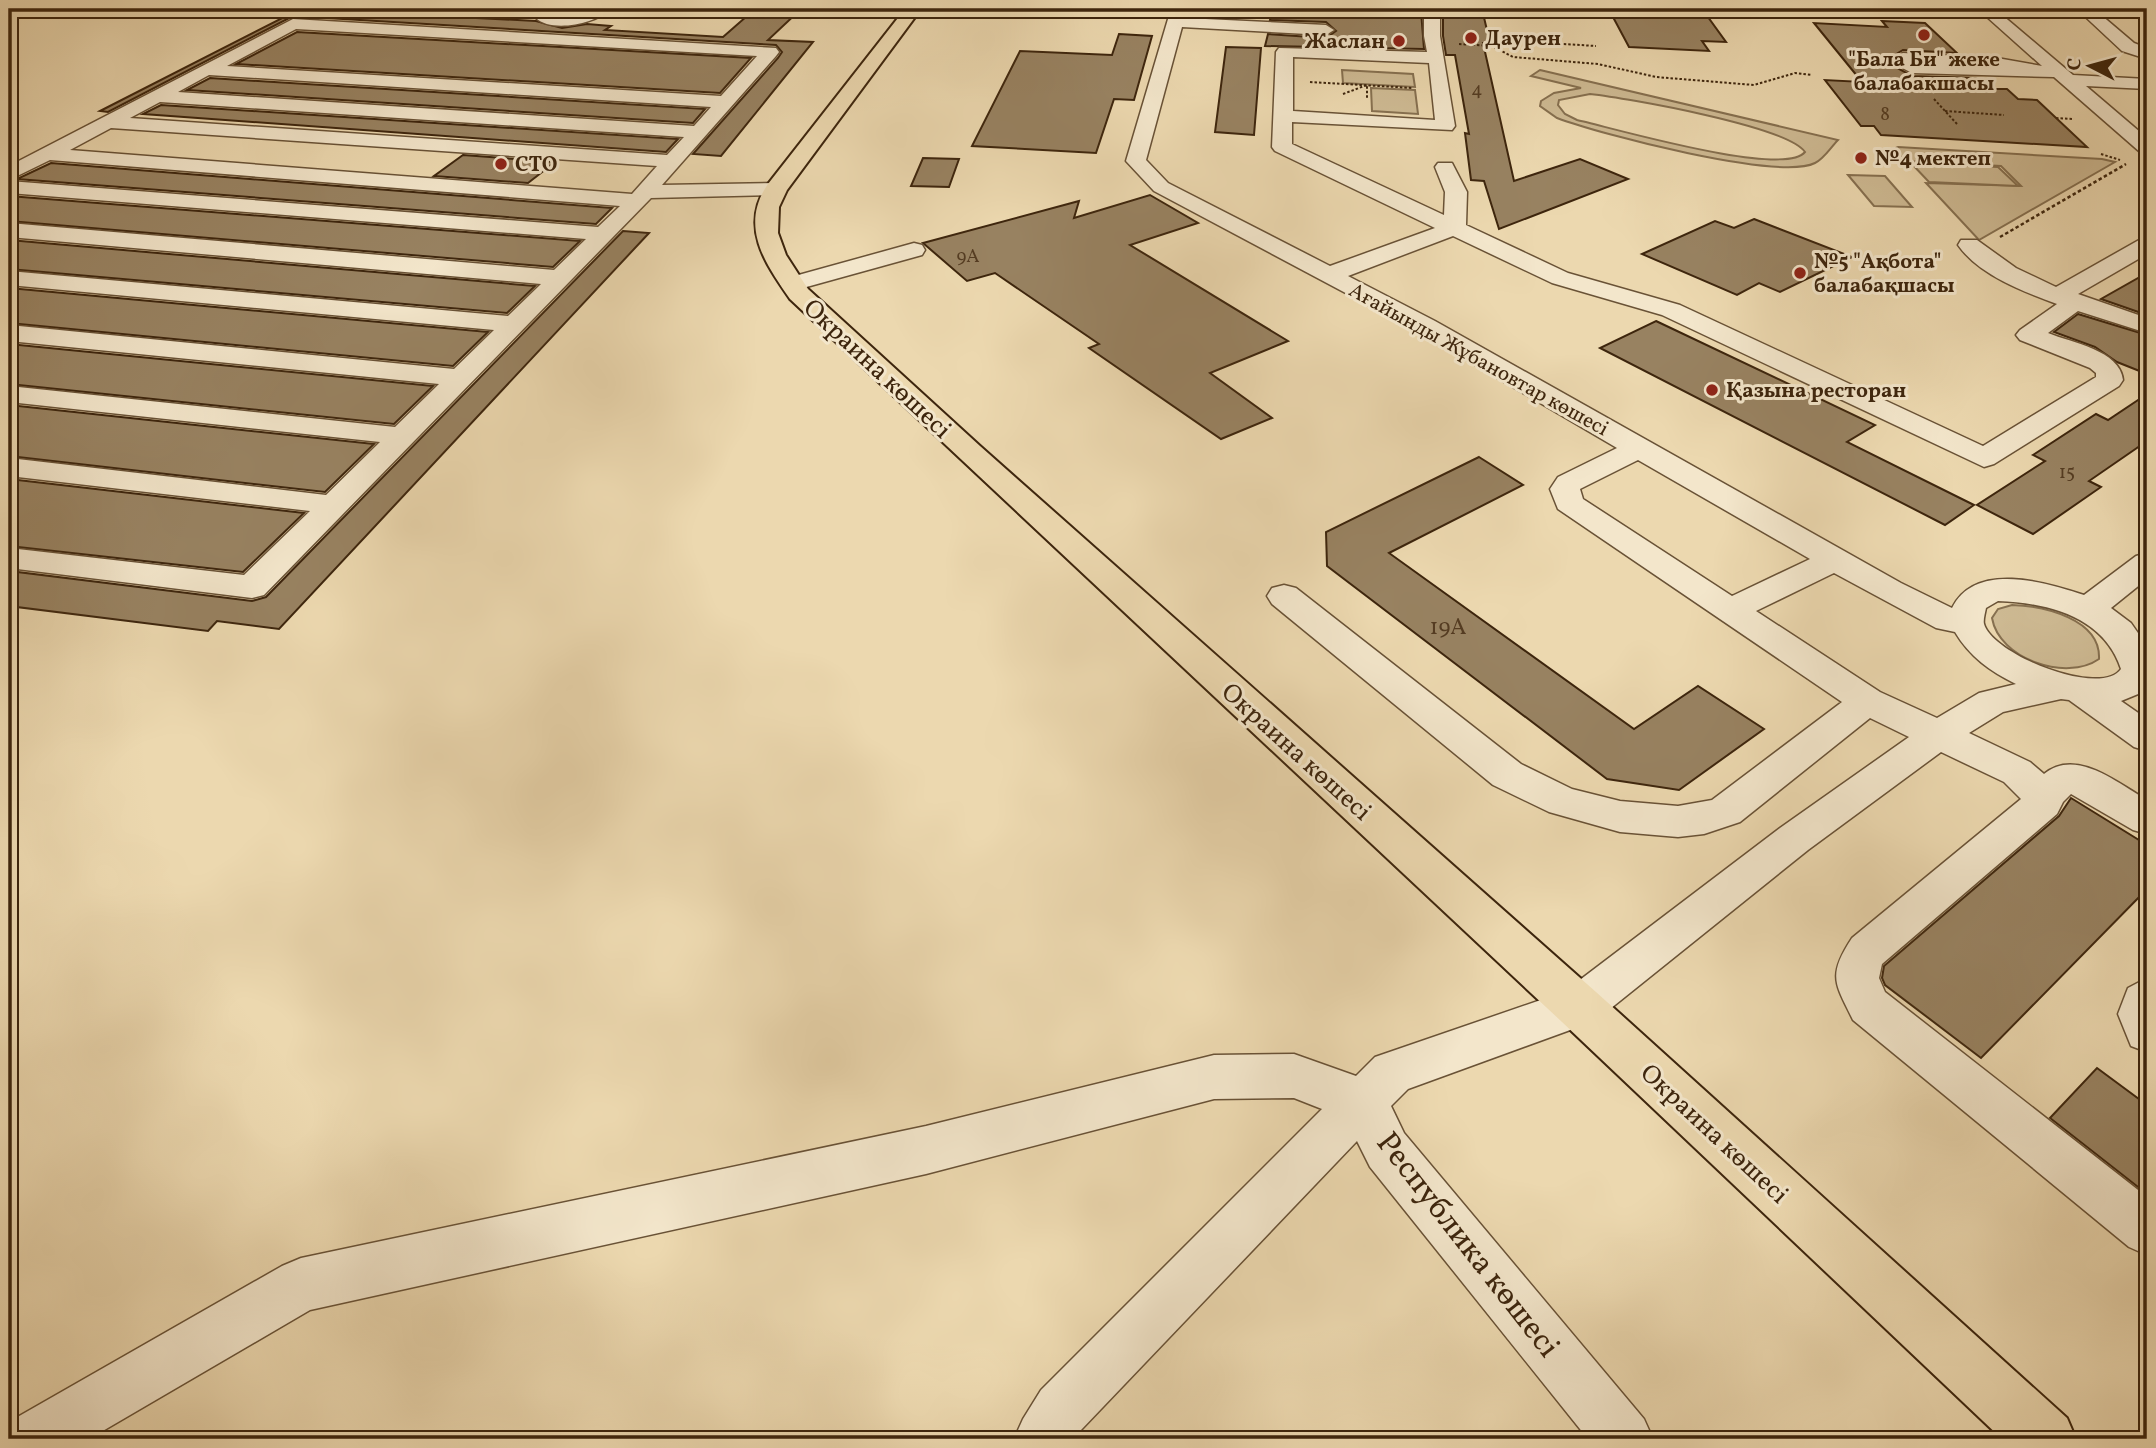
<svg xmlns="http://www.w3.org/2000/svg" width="2156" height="1448" font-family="Vollkorn,serif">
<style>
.green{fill:#ceba93;stroke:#867050;stroke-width:2;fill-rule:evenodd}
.building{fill:#988261;stroke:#3d250d;stroke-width:2}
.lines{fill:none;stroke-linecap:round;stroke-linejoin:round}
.minor-casing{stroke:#695236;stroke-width:3}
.major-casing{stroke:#3d250d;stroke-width:4}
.path-far1{stroke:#3d250d;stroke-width:2;stroke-dasharray:2.5 2;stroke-linecap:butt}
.path{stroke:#3d250d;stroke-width:2.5;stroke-dasharray:3.5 2.5;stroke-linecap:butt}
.minor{fill:#f3e6cb;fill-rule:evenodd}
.major{fill:#ecd8af;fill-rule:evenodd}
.poi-dot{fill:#8f2418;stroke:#f3e6cb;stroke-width:2.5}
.labels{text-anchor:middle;stroke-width:6;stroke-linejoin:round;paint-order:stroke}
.far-number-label{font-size:19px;fill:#543c22}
.far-poi-label{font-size:21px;font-weight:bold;fill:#3d250d;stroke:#f3e6cb;text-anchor:start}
.far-street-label{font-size:21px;fill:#3d250d;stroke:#f3e6cb}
.number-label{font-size:23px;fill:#543c22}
.street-label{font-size:26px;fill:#3d250d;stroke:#f3e6cb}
.near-street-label{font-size:32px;fill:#3d250d;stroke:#f3e6cb}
</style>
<rect width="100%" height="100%" fill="#ecd8af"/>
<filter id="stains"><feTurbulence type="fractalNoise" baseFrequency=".00286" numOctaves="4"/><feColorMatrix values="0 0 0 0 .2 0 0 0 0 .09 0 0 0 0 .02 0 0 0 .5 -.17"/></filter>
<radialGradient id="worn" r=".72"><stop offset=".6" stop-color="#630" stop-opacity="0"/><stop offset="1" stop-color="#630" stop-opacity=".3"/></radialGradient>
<g class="green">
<path d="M1342 70 1413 74 1415 87 1343 83Z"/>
<path d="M1540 70 1838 140C1831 147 1824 159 1815 163 1779 181 1599 134 1557 118L1540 106 1541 101 1554 93 1581 88 1531 76ZM1590 94C1626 98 1787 126 1805 152 1784 178 1613 128 1577 120L1565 114 1558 105 1559 100Z"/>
<path d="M1371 88 1415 90 1418 114 1372 111Z"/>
<path d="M1898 147 2102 159 2115 162 1979 240 1926 183 2021 186 2001 166 1905 161 1893 149Z"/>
<path d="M1911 163 1998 167 2018 186 1929 182Z"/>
<path d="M1848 175 1885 176 1912 207 1874 206Z"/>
<path d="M2012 605C2044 606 2101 619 2099 659 2066 682 1999 659 1992 618L1998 609Z"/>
</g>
<g class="building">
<path d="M300 9 536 21 562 28 587 24 611 26 605 30 723 37 755 9H801L768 40 813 42 721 156 693 154 778 58 782 52 776 45 293 16 108 112 100 111Z"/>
<path d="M1273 9 1421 11 1424 49 1265 46 1268 34 1326 38 1336 31 1326 22 1270 20Z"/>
<path d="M1451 9H1482L1490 43H1483L1514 181 1580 159 1628 179 1499 229 1484 181 1471 180 1465 133 1469 134 1455 55H1446L1443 36V12L1452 13Z"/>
<path d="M1631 10 1705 13 1726 42 1702 41 1709 51 1629 47 1613 17 1636 18Z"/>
<path d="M1882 21 1925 23 1957 53 1903 50 1888 59V63L1912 76 1983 78 1995 89H2007L2018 99 2037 100 2087 147 1881 135 1874 126H1861L1825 80 1862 82 1814 23 1887 27Z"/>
<path d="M297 32 751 58 720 93 236 64Z"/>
<path d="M1119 34 1152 36 1134 100 1114 99 1096 153 972 146 1020 51 1112 55Z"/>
<path d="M1226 47 1261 48 1254 135 1215 132Z"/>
<path d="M210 78 705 109 693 123 187 90Z"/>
<path d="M161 105 678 139 666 152 143 114Z"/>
<path d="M463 155 555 162 528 183 434 176Z"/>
<path d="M923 158 959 159 949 187 911 186Z"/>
<path d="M51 163 612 208 596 224 17 179Z"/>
<path d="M1150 195 1198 223 1130 245 1288 341 1210 373 1272 418 1221 439 1089 348 1099 344 995 273 967 281 923 243 1079 201 1074 218Z"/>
<path d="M9 196 580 241 553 267 9 221Z"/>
<path d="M1754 219 1852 257 1780 292 1759 283 1737 295 1642 254 1715 221 1734 228Z"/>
<path d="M623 231 649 233 279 629 217 621 208 631 9 606V571L252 601 266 597Z"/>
<path d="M9 240 535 286 507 313 9 269Z"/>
<path d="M2147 273V315L2101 299Z"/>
<path d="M9 288 488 332 453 366 9 323Z"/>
<path d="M2078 314 2147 335V374L2117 362 2095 347 2054 332Z"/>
<path d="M1656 321 1875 425 1847 442 1974 505 1945 525 1600 348Z"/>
<path d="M9 344 433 386 394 424 9 384Z"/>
<path d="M2147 394V441L2089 481 2101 487 2033 534 1977 505 2045 461 2033 455 2096 414 2108 420Z"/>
<path d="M9 405 374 444 325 492 9 456Z"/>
<path d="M1479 457 1523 485 1389 553 1634 729 1698 686 1764 729 1679 790 1607 779 1327 566 1326 532Z"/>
<path d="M9 479 304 513 243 572 9 546Z"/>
<path d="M2071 798 2147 845V889L1981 1058 1885 985 1882 978 1884 966 2059 816Z"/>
<path d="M2097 1068 2147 1105V1194L2050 1118Z"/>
</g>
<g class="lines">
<g class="minor-casing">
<g id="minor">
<path d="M591 9H610C596 24 551 33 536 18 547 8 572 19 591 9Z"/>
<path d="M1171 9H1187L1185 18 1326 25 1334 30 1326 35 1182 27 1146 160 1168 183 1330 266 1435 228 1275 151 1272 147 1276 52 1279 48 1427 52 1424 36V9H1440V36L1455 126 1452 130 1292 122V144L1444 215 1445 192 1435 167 1438 163H1452L1467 192 1466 225 1568 273 1680 305 1983 446 2096 377V373L2090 368 2020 340 2016 335 2020 330 2057 304C2024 292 1979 275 1958 245L1961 240H1977L2016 268 2056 287 2139 240 2147 238V254L2078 294 2147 318V333L2078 311 2048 333C2072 343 2120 350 2123 380L2119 386 1994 464 1984 467 1662 315 1552 283 1453 236 1348 276 1435 321 1901 583 1952 608C1975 561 2045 582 2084 595L2136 556 2147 553V579L2111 608 2131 623 2147 646V685L2143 692 2121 701 2147 719V751L2134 747 2069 700 2061 699 2003 712 1969 733 2030 762 2044 774C2076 747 2119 784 2147 800V834L2133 830 2071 794 2063 802 2057 814 1882 964 1879 978 1885 992 2147 1197V1255L2129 1247 1853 1020C1835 983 1827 976 1852 938L2021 799 2004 782 1941 752 1808 850 1595 1021 1408 1089 1391 1106 1404 1133 1644 1419 1653 1439H1588L1370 1167 1357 1141 1081 1430 1076 1439H1014L1023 1419 1041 1390 1322 1109 1294 1098 1214 1099 926 1174 310 1310 89 1439H9L14 1419 282 1266 301 1258 926 1126 1214 1055 1294 1054 1356 1076 1375 1057 1564 992 1780 828 1909 737 1870 718 1740 822 1704 834 1678 837 1620 832 1549 812 1493 785 1272 604 1267 596 1272 588 1284 585 1296 588 1521 764 1572 789 1620 801 1678 806 1712 800 1842 702 1558 509 1550 489 1558 477 1617 448 1417 331 1154 191 1126 161ZM1293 57 1429 63 1435 120 1293 111ZM1638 460 1810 559 1732 596 1583 499 1580 489ZM1834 573 1936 628 1955 632C1970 657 1990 671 2016 684L1979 693 1937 718 1880 692 1756 611ZM1998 601C2049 603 2104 617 2121 669 2101 698 1993 655 1984 624 1983 620 1985 613 1986 608Z"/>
<path d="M1978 9H1995L2073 75 2147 79V89L2086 86 2147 138V154L2140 152 2054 77 1912 73 1889 61 1903 53 1997 58 2042 66Z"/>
<path d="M2077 9H2094L2134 43 2147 48V59L2122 51Z"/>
<path d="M293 19 776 48 779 52 776 56 662 185 776 183 783 185 787 189 783 193 776 195 651 198 264 595 252 598 9 568V548L244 575 310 511 9 476V458L326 495 380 442 9 402V386L395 427 439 384 9 341V325L454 369 494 330 9 285V271L508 316 541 284 9 237V223L554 270 586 239 9 193V181L598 227 620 206 50 160 9 180V166ZM296 29 757 56 721 96 227 66ZM209 75 711 107 694 126 178 92ZM160 102 684 137 667 155 130 118ZM111 128 657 166 632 194 70 150Z"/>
<path d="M914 243 922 245 925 250 922 255 792 291 784 289 780 284 784 279Z"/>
<path d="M2147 978V1052L2131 1046 2118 1014 2128 988Z"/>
</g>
</g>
<g class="major-casing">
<path id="major" d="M905 9H921L787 190 779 207 778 233 786 255 808 289 980 446 1596 992 2067 1418 2076 1439H2002L1562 1022 790 299C765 263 739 226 768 184Z"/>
</g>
<g class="path-far1">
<path d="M1459 44 1492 46 1513 57 1598 64 1656 77 1754 85 1795 73 1812 75"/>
<path d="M1492 46 1532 42 1596 46"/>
<path d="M1310 82 1413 88"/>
<path d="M1343 94 1367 85V99"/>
<path d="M1934 99 1957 124"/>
<path d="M1945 111 2004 115"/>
<path d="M2056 118 2074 119"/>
<path d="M2101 154 2120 160"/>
</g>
<path class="path" d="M2000 237 2126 164"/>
<use href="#minor" class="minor"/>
<use href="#major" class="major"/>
</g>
<g class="poi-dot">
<circle cx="1924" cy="35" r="7"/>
<circle cx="1471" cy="38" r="7"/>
<circle cx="1399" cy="41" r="7"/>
<circle cx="1861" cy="158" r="7"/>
<circle cx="501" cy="164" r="7"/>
<circle cx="1800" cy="273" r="7"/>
<circle cx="1712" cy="390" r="7"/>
</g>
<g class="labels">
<g class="far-number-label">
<text x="1477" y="95">4</text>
<text x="1885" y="120">8</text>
<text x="968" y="262">9А</text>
<text x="2067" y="478">15</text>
</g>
<g class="far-poi-label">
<text x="1485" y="45">Даурен</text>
<text x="1385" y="48" text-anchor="end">Жаслан</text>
<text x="1924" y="66" text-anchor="middle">"Бала Би" жеке<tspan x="1924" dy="24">балабакшасы</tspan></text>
<text x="1875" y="165">№4 мектеп</text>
<text x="515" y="171">СТО</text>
<text x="1814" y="268">№5 "Ақбота"<tspan x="1814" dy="24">балабақшасы</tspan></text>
<text x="1726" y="397">Қазына ресторан</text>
</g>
<g class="far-street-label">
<text transform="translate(1479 359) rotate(29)" y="7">Ағайынды Жұбановтар көшесі</text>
</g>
<g class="number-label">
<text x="1448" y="634">19А</text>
</g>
<g class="street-label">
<text transform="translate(878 368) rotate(43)" y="9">Окраина көшесі</text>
<text transform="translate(1297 751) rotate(42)" y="9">Окраина көшесі</text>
<text transform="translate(1715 1133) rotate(43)" y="9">Окраина көшесі</text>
</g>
<g class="near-street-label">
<text transform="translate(1469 1244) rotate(52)" y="11">Республика көшесі</text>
</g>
</g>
<rect width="2156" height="1448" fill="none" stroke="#ecd8af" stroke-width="35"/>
<rect x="10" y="10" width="2135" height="1427" fill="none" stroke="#3d250d" stroke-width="3.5"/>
<rect x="18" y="18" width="2121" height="1413" fill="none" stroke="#3d250d" stroke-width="2"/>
<g transform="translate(2090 66) rotate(276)" stroke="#f3e6cb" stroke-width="5" paint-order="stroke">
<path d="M0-5L12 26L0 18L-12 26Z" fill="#3d250d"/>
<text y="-10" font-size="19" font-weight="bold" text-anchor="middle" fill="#3d250d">С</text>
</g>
<rect width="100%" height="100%" filter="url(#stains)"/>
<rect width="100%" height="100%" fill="url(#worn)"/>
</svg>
